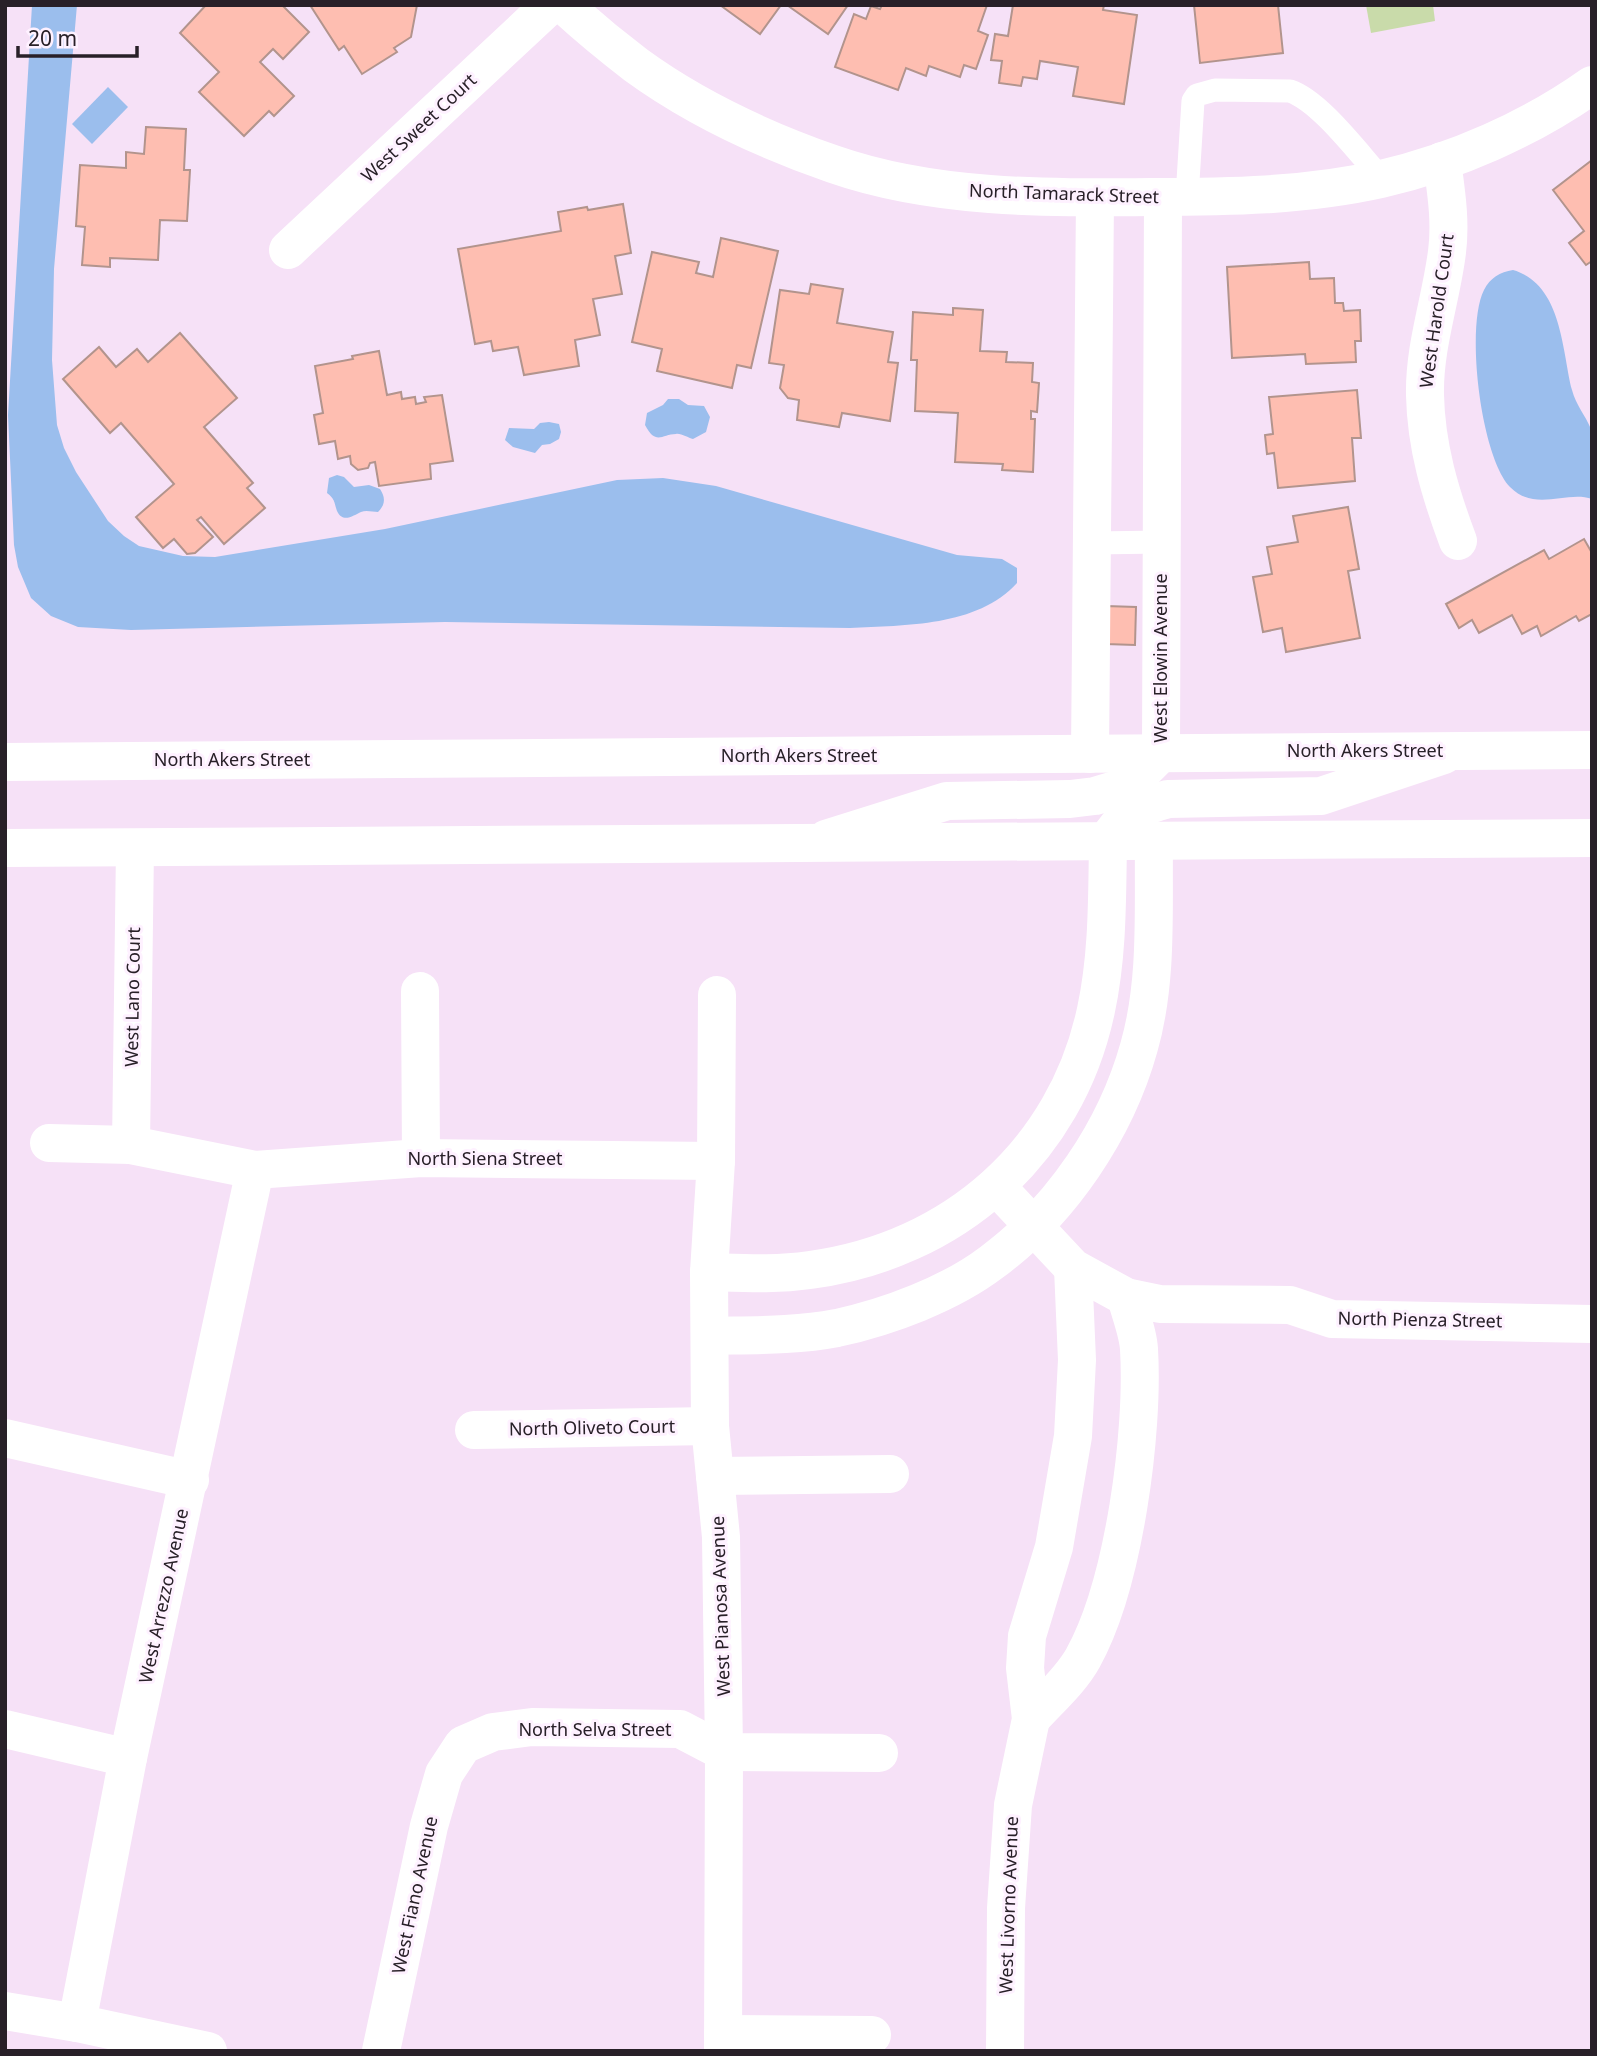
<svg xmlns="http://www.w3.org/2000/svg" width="1597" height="2056" font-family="'Noto Sans',sans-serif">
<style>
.green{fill:#c9dbaa}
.water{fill:#9bbeed}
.building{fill:#febeb1;stroke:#b2948d;stroke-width:2}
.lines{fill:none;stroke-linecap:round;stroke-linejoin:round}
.lane{stroke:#fff;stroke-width:23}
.street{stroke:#fff;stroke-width:38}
.secondary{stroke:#fff;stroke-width:38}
.labels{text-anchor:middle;stroke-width:6;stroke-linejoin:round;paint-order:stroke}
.street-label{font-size:18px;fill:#282028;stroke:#fef1ff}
</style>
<rect width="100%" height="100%" fill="#f6e1f7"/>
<path class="green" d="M1366 5H1433L1435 21 1371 33Z"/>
<g class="water">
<path d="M32 5H77L54 269 52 360 57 425 64 448 76 472 108 521 124 536 139 546 183 556 215 557 385 529 617 480 663 478 716 486 957 555 1002 559 1017 568V583C977 627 905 625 850 628L445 622 131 630 78 627 51 616 31 598 18 567 14 545 8 415Z"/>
<path d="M108 87 128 107 92 144 72 124Z"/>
<path d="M1513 270C1562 284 1562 350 1572 390 1576 405 1585 415 1591 429 1595 438 1592 486 1592 499 1566 490 1536 513 1510 487 1481 457 1465 327 1484 290 1490 278 1500 272 1513 270Z"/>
<path d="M668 399H679L688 405 704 406 710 417 706 432 693 439C688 438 681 433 676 434 662 434 656 446 645 425L647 413 663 405Z"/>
<path d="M549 422 559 424 561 432 559 439 550 444 542 445 535 453 513 447 505 440 509 428 534 429 540 423Z"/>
<path d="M337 475 344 477 354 487 369 485 380 489C386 498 385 505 378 512 373 512 366 510 361 512 354 515 343 524 337 511 334 502 335 499 327 493L329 478Z"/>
</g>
<g class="building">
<path d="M206 5H282L309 32 283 59 273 49 260 62 294 96 274 116 269 111 244 136 199 92 219 72 180 33Z"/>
<path d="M310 5H417L411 37 394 48 397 52 362 74 344 46 339 50Z"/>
<path d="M720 5H781L760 34Z"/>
<path d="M787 5H848L828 34Z"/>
<path d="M882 5H987L978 31 988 35 976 69 964 65 960 77 929 66 926 76 906 68 898 90 835 67 854 14 866 19 871 6 880 9Z"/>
<path d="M1013 5H1104L1103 10 1137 15 1124 104 1073 96 1078 67 1040 61 1037 79 1023 77 1021 86 999 83 1002 61 991 60 995 34 1008 36Z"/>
<path d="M1194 5H1278L1283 53 1200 63Z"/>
<path d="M146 127 186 129 184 170H190L187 221 160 220 158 260 110 258V267L82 265 85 227 76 226 80 165 126 168V152L144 154Z"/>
<path d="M1592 160V261L1586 265 1569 243 1584 231 1553 190Z"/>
<path d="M623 204 631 253 615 256 622 294 593 299 600 335 575 340 579 366 524 375 518 347 493 351 491 341 475 344 458 249 561 231 558 212 587 207 588 210Z"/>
<path d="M721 238 778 251 751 368 737 365 732 388 657 371 662 349 632 342 652 252 699 262 696 273 713 277Z"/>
<path d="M1309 262 1310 279 1334 278 1335 303H1343L1344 311 1360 310 1361 341H1355L1356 362 1306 364 1305 354 1232 358 1227 267Z"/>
<path d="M811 284 843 289 837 323 893 332 888 362 898 363 890 421 842 413 839 427 797 420 799 400 788 398 780 388 784 365 769 363 780 290 809 294Z"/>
<path d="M953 308 983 310 980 351 1007 352 1006 362 1033 363 1032 382 1039 383 1037 412 1031 411V419H1035L1033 472 1002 470 1003 464 955 462 958 413 915 411 917 360H911L913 312 953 315Z"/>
<path d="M180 333 237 398 204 427 253 483 247 488 265 508 224 544 201 517 197 520 213 537 195 553 187 554 174 539 163 548 136 517 174 484 121 423 110 433 63 379 99 347 116 367 137 349 148 362Z"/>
<path d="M379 351 387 395 401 392 402 399 415 397 416 404 426 402 424 397 442 395 453 461 430 464 431 479 379 486 375 462 370 463 368 468 358 470 351 464 350 456 338 459 335 441 319 444 314 415 323 413 315 366 353 359 352 356Z"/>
<path d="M1357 390 1361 438H1352L1355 481 1278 488 1274 453 1267 454 1265 435 1273 434 1269 397Z"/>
<path d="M1348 507 1359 569 1348 571 1360 638 1286 652 1282 628 1263 632 1253 577 1272 574 1267 547 1298 542 1293 516Z"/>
<path d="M1584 539 1592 553V614L1579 621 1576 616 1541 636 1537 626 1522 634 1512 615 1479 633 1472 620 1459 628 1446 604 1544 550 1549 559Z"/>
<path d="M1106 606 1136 607 1135 645 1106 644Z"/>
</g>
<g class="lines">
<g class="lane">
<path d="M1187 197 1193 101 1197 95 1215 90 1290 91C1320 101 1359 154 1382 179"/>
<path d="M1093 543 1162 542"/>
</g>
<g class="street">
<path d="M564 5C587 26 611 46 636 65 695 108 764 140 833 164 933 199 1045 198 1150 197 1227 197 1305 196 1381 179 1455 162 1530 129 1592 85"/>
<path d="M1442 161C1446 191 1451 221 1447 252 1441 300 1424 346 1425 395 1426 446 1440 493 1458 541"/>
<path d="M288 250 550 5"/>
<path d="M1090 754 1095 198"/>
<path d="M826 839 947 801 1070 799 1095 796 1115 790 1133 781 1161 753 1163 197"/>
<path d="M420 991 421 1158"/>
<path d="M717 995 716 1161 709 1272 710 1426 721 1537 724 1752 723 2051"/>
<path d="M49 1143 131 1145 255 1170 421 1158 716 1161"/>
<path d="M131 1145 135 848"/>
<path d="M996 1186 1073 1268 1126 1297C1130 1313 1138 1332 1139 1349 1144 1433 1124 1584 1083 1658 1071 1680 1048 1700 1031 1719"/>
<path d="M709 1272C743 1273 776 1275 810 1270 953 1251 1066 1152 1096 1010 1108 954 1107 898 1108 841 1121 815 1141 806 1168 799L1321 796 1444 755"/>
<path d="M1126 1297 1160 1304 1290 1305 1332 1319 1592 1324"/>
<path d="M710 1336C752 1335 795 1336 837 1328 888 1317 950 1294 992 1262 1061 1211 1116 1130 1139 1047 1158 981 1153 908 1154 841"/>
<path d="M474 1430 710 1426"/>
<path d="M5 1438 190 1480"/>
<path d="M715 1476 890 1474"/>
<path d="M5 1729 128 1758"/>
<path d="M5 2011 77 2023 208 2051"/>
<path d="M77 2023 128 1758 255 1170"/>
<path d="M723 2034 872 2035"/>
<path d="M381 2051 429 1826 444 1774 463 1745 493 1732 532 1727 680 1729 724 1752 879 1753"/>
<path d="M1005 2051 1006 1908 1013 1805 1031 1719 1025 1668 1027 1636 1054 1547 1073 1436 1077 1360 1073 1268"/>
</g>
<g class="secondary">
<path d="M5 762 1592 750"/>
<path d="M5 848 1592 838"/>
</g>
</g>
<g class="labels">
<g class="street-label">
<text transform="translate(419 128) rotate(-43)" y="6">West Sweet Court</text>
<text transform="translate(1064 194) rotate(2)" y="6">North Tamarack Street</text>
<text transform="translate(1437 311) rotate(-82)" y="6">West Harold Court</text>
<text transform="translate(1161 658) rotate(-90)" y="6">West Elowin Avenue</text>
<text x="1365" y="757">North Akers Street</text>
<text x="799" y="762">North Akers Street</text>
<text x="232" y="766">North Akers Street</text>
<text transform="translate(133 997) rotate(-89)" y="6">West Lano Court</text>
<text x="485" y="1165">North Siena Street</text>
<text transform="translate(1420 1320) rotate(1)" y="6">North Pienza Street</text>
<text transform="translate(592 1428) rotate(-1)" y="6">North Oliveto Court</text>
<text transform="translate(164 1596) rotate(-78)" y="6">West Arrezzo Avenue</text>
<text transform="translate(721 1606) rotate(-92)" y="6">West Pianosa Avenue</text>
<text x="595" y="1736">North Selva Street</text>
<text transform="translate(415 1895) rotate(-78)" y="6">West Fiano Avenue</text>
<text transform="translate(1009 1905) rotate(-88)" y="6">West Livorno Avenue</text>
</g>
</g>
<rect width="1597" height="2056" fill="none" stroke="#282028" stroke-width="14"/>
<path d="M18 46v10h119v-10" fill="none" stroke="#282028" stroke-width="3.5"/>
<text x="28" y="46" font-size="21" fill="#282028" stroke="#fef1ff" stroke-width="5" paint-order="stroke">20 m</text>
</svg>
